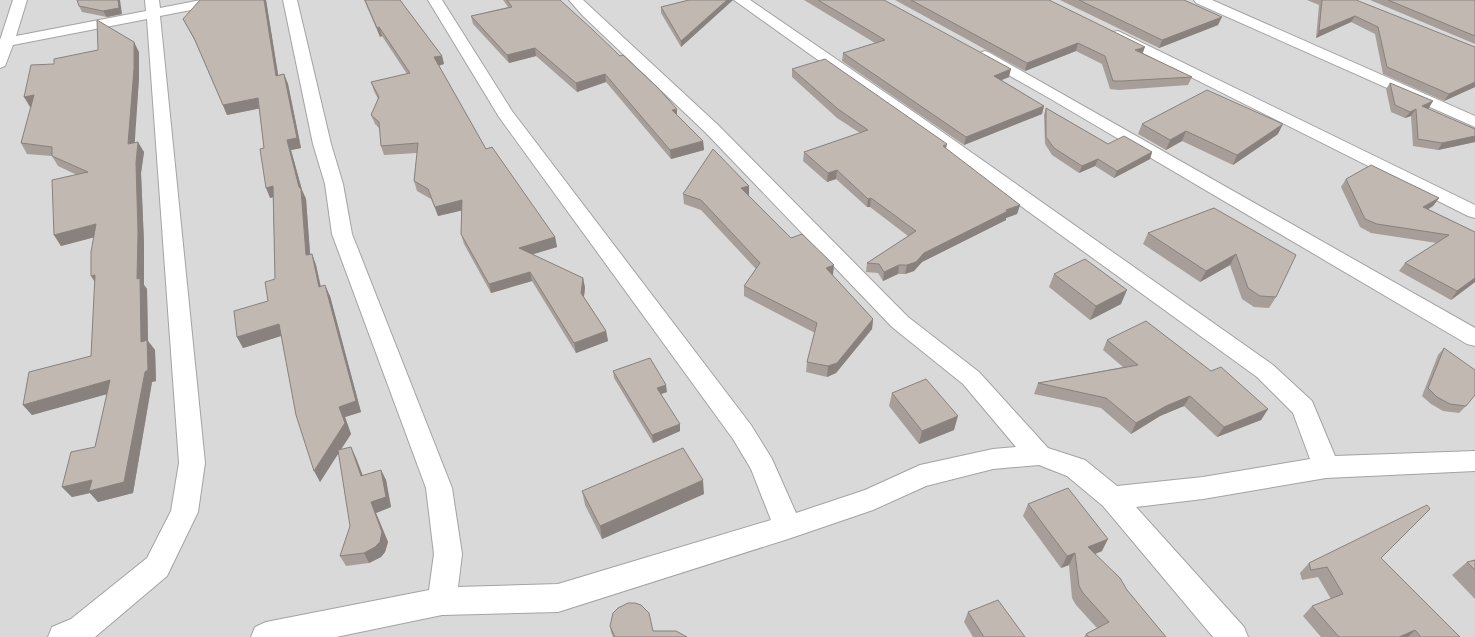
<svg xmlns="http://www.w3.org/2000/svg" width="1475" height="637" font-family="'Open Sans',sans-serif">
<style>
.residential{fill:#dad9d9}
.lines{fill:none;stroke-linecap:round;stroke-linejoin:round}
.minor-casing{stroke:#a3a3a3;stroke-width:2}
.minor{fill:#fff;fill-rule:evenodd}
.wall{fill:#a79e99}
.shaded-wall{fill:#88817d}
.building{fill:#c2b8b2;stroke:#88817d}
</style>
<rect width="100%" height="100%" fill="#ede9e2"/>
<rect class="residential" x="0" y="0" width="1475" height="637"/>
<g class="lines">
<g class="minor-casing">
<g id="minor">
<path d="M13 0H27L16 36 146 11 145 0H159L160 8 201 0H229L227 3 222 4 160 16 205 463 198 512 167 576 95 637H48L52 627 71 619 147 558 171 511 179 463 147 19 13 45 5 66 0 68V40Z"/>
<path d="M283 0H297L331 144 343 184 352 234 452 488 462 554 458 587 558 584 771 520 751 469 733 439 499 117 428 0H442L512 111 751 425 772 459 796 513 865 490 920 465 993 449 1016 447 963 384 892 327 706 133 582 15 569 0H583L718 125 908 317 979 372 1048 448 1085 460 1117 486 1203 477 1310 459 1293 413 1257 377 909 125 734 0H750L921 117 1273 365 1312 401 1335 456 1475 451V471L1326 478 1203 499 1136 507 1244 627 1248 637H1213L1103 506 1067 476 1039 465 993 469 926 486 873 510 788 539 558 612 442 615 336 637H251L255 627 266 622 429 590 434 554 426 488 332 234 325 184 313 144Z"/>
<path d="M1194 0H1212L1475 116V127L1196 3Z"/>
<path d="M1118 31 1475 205V218L1468 216 1113 38 1111 35 1113 32Z"/>
<path d="M985 51 990 53 1475 328V346L1467 344 1049 98 980 59 977 56 980 53Z"/>
</g>
</g>
<use href="#minor" class="minor"/>
</g>
<g class="wall">
<path d="M200 0H266L278 75 284 74 288 84 301 148 291 150 302 190 306 199 310 254H312L316 265 321 287 330 296 361 412 345 417 351 434 340 450 351 447 356 458 363 476 381 470 386 480 391 507 376 513 388 542 385 552 381 557 369 563 346 566 340 556 350 526 339 452 320 482 281 336 243 348 237 337 268 301 275 279 273 197 270 198 259 108 227 115 197 45 183 19Z"/>
<path d="M364 0H400L442 56 444 64 439 66 486 149 555 237 557 247 532 254 583 278 585 288 584 297 606 331 608 341 576 353 532 281 491 293 464 244 461 234 462 210 438 216 431 199 417 191 414 181 417 153 384 155 381 146 380 129 375 124 371 115 378 99 374 91 371 82 407 74 382 36 380 37Z"/>
<path d="M503 0H560L703 141 704 150 671 159 606 82 577 92 536 56 509 63 473 24 471 16 508 7Z"/>
<path d="M689 0H733L681 47 661 13V7Z"/>
<path d="M804 0H884L1009 77 1001 80 1044 106 1042 114 964 145 842 61 843 53 875 43Z"/>
<path d="M895 0H1049L1142 54 1192 77 1188 85 1119 90 1110 89 1102 64 1076 51 1025 71Z"/>
<path d="M1060 0H1184L1218 25 1159 48Z"/>
<path d="M1307 0H1356L1475 87 1444 101 1383 74 1375 34 1351 22 1316 38 1319 5Z"/>
<path d="M1370 0H1475V44Z"/>
<path d="M79 6 122 14 107 17 82 12Z"/>
<path d="M98 50 139 52V78L134 142 144 152 141 173 144 243V285L147 289 148 341 155 350 156 381 152 382 133 493 98 502 90 493 72 497 62 487 95 447 107 394 32 415 23 405 91 356 95 283 94 237 61 246 54 235 77 175 58 166 52 156 27 154 21 143 31 107H30L54 64Z"/>
<path d="M792 69 946 149 1020 205 1017 214 1006 218V220L922 262 914 271 905 274H898L883 281 878 273 866 272 867 263 908 236 870 207H867L836 179 827 182 803 161 804 152 860 133 837 118 792 77Z"/>
<path d="M1390 83 1429 108 1427 109 1475 129V142L1438 150 1413 146 1411 116 1405 118 1391 112 1386 89Z"/>
<path d="M1046 108 1108 144 1152 152 1150 159 1114 178 1095 166 1079 173 1052 155 1045 144 1044 115Z"/>
<path d="M1142 124 1278 134 1233 165 1182 141 1166 150 1138 134Z"/>
<path d="M1346 179 1439 198 1433 206 1428 209 1475 232V282L1451 300 1399 271 1405 263 1437 243 1371 233 1360 227 1341 187Z"/>
<path d="M749 186V196L791 238 834 265 832 275 873 319 872 329 836 373 827 377 806 372 807 362 815 333 744 296V286L756 269 701 210 684 204 683 194Z"/>
<path d="M1214 208 1276 297 1269 308 1254 307 1242 299 1230 265 1200 282 1143 244 1148 233Z"/>
<path d="M1054 274 1121 304 1090 320 1049 287Z"/>
<path d="M1107 340 1211 371 1268 409 1261 420 1217 437 1184 406 1160 416 1131 434 1101 408 1034 394 1038 383 1123 367 1103 350Z"/>
<path d="M1444 348 1466 406 1459 413 1443 411 1431 404 1422 396 1438 355Z"/>
<path d="M613 371 667 392 661 394 680 431 653 443 614 378Z"/>
<path d="M892 393 954 430 919 444 889 406Z"/>
<path d="M582 491 704 494 602 539 585 505Z"/>
<path d="M1028 504 1102 551 1095 554 1166 637H1084L1086 634 1097 628 1076 605 1072 598 1069 565 1061 568 1023 516Z"/>
<path d="M1381 558 1460 637H1321L1303 616 1312 606 1331 599 1318 577 1302 580 1300 573 1309 563Z"/>
<path d="M1475 560V599L1452 575 1467 562Z"/>
<path d="M968 612 1025 637H973L964 622Z"/>
<path d="M610 626 653 631 687 637H613L611 632Z"/>
</g>
<g class="shaded-wall">
<path d="M118 0H120L122 14 107 17 103 11Z"/>
<path d="M264 0H266L280 86 276 76Z"/>
<path d="M727 0H733L681 47V41Z"/>
<path d="M1355 16 1351 22 1316 38 1319 31Z"/>
<path d="M1222 17 1218 25 1159 48 1162 40Z"/>
<path d="M379 27 382 36 380 37 377 28Z"/>
<path d="M134 42 139 52V78L134 154 128 144Z"/>
<path d="M1078 43 1076 51 1025 71 1027 63Z"/>
<path d="M1145 47 1142 55 1135 50Z"/>
<path d="M535 48 536 56 509 63 507 55Z"/>
<path d="M442 56 444 64 436 66 434 57Z"/>
<path d="M1011 69 1009 77 992 84 994 76Z"/>
<path d="M284 74 288 84 301 148 291 150 302 190 306 199 311 266 306 255 299 187 287 140Z"/>
<path d="M605 74 606 82 577 92 576 83Z"/>
<path d="M1475 82V87L1444 101 1449 94Z"/>
<path d="M34 95 41 105 30 107 24 97Z"/>
<path d="M258 98 262 108 227 115 223 105Z"/>
<path d="M1433 101 1429 108 1418 113 1422 106Z"/>
<path d="M1044 106 1042 114 964 145 966 137Z"/>
<path d="M677 109V118L672 110Z"/>
<path d="M1416 109 1411 116 1405 118 1410 112Z"/>
<path d="M1283 124 1278 134 1233 165 1237 155Z"/>
<path d="M1186 131 1182 141 1166 150 1170 140Z"/>
<path d="M1475 136V142L1438 150 1442 143Z"/>
<path d="M703 141 704 150 671 159 670 150Z"/>
<path d="M138 142 144 152 141 173 144 243V285L147 289 148 341 155 350 156 381 152 382 133 493 98 502 90 493 72 497 62 487 92 480 141 342 137 279 136 163Z"/>
<path d="M947 144 945 153 943 146Z"/>
<path d="M1152 152 1150 159 1114 178 1117 171Z"/>
<path d="M1098 159 1095 166 1079 173 1082 166Z"/>
<path d="M837 170 836 179 827 182 828 173Z"/>
<path d="M273 186 278 196 270 198 266 188Z"/>
<path d="M749 186V196L741 198V188Z"/>
<path d="M871 198 870 207H867L868 199Z"/>
<path d="M1439 198 1433 206 1417 216 1423 207Z"/>
<path d="M462 200 464 210 438 216 435 207Z"/>
<path d="M1020 205 1017 214 1006 218V220L922 262 914 271 905 274 907 265 924 253 1006 210Z"/>
<path d="M96 224 103 235 61 246 54 235Z"/>
<path d="M555 237 557 247 521 258 519 248Z"/>
<path d="M312 254 316 265 323 298 319 287Z"/>
<path d="M1236 254 1230 265 1200 282 1206 271Z"/>
<path d="M834 265 833 275 825 279 826 268Z"/>
<path d="M899 265 898 274 883 281 884 272Z"/>
<path d="M530 272 532 281 491 293 489 284Z"/>
<path d="M95 275 98 287 91 276Z"/>
<path d="M583 278 585 288 583 303 581 293Z"/>
<path d="M1475 278V282L1451 300 1457 291Z"/>
<path d="M325 285 330 296 361 412 345 417 351 434 320 482 314 471 339 407Z"/>
<path d="M1127 290 1121 304 1090 320 1096 306Z"/>
<path d="M873 319 872 329 836 373 827 377 828 366Z"/>
<path d="M279 324 284 335 243 348 237 337Z"/>
<path d="M606 331 608 341 576 353 574 343Z"/>
<path d="M110 380 118 391 32 415 23 405Z"/>
<path d="M666 385 667 392 658 395 657 388Z"/>
<path d="M1190 396 1184 406 1160 416 1131 434 1136 423 1166 406Z"/>
<path d="M1268 409 1261 420 1217 437 1224 427Z"/>
<path d="M958 416 954 430 919 444 922 431Z"/>
<path d="M680 424V431L653 443 652 435Z"/>
<path d="M351 447 356 458 367 487 361 476Z"/>
<path d="M381 470 386 480 391 507 376 513 388 542 385 552 381 557 369 563 364 553 371 502Z"/>
<path d="M703 480 704 494 602 539 600 526Z"/>
<path d="M1108 539 1102 551 1082 559 1088 547Z"/>
<path d="M1075 553 1069 565 1061 568 1067 556Z"/>
<path d="M1415 630 1408 637H1399Z"/>
</g>
<g class="building">
<path d="M77 0H118L119 8 103 11 79 6Z"/>
<path d="M200 0H264L276 76 284 74 297 138 287 140 299 187 301 189 306 255 312 254 319 287 325 285 356 401 339 407 345 423 314 471 296 415 279 324 237 337 234 311 268 301 265 282 275 279 273 186 266 188 260 149 264 148 258 98 223 105 194 38 183 19Z"/>
<path d="M365 0H400L442 56 434 57 486 149 492 147 555 237 519 248 583 278 581 293 606 331 574 343 530 272 489 284 461 234 462 200 435 207 428 189 414 181 418 143 381 146 379 122 371 115 379 97 371 82 410 73 379 27 377 28Z"/>
<path d="M507 0H560L593 30 620 56 623 55 657 87 677 109 672 110 703 141 670 150 605 74 576 83 535 48 507 55 471 16 512 7Z"/>
<path d="M689 0H727L681 41 661 7Z"/>
<path d="M818 0H884L1011 69 994 76 1044 106 966 137 843 53 885 40Z"/>
<path d="M911 0H1049L1145 47 1135 50 1192 77 1122 81H1113L1105 56 1078 43 1027 63Z"/>
<path d="M1079 0H1184L1222 17 1162 40Z"/>
<path d="M1322 0H1356L1475 47V82L1449 94 1387 67 1378 27 1355 16 1319 31Z"/>
<path d="M1388 0H1475V36Z"/>
<path d="M97 20 134 42V69L128 144 138 142 136 163 138 233 137 279 140 278 141 342 147 340 148 370 145 372 124 482 89 491 92 480 62 487 71 452 95 447 110 380 23 405 29 372 91 356 95 275 91 276V252L96 224 54 235 52 180 88 172 52 156V147L21 143 34 95 24 97 31 65 54 64V59L98 50Z"/>
<path d="M825 59 947 144 943 146 1020 205 1006 210 1008 211 924 253 916 262 907 265H899L884 272 879 264 867 263 916 231 871 198 868 199 837 170 828 173 804 152 868 130 838 109 792 69Z"/>
<path d="M1390 83 1433 101 1422 106 1475 129V136L1442 143 1418 139 1416 109 1410 112 1395 105Z"/>
<path d="M1207 90 1283 124 1237 155 1186 131 1170 140 1142 124Z"/>
<path d="M1046 108 1108 144 1124 136 1152 152 1117 171 1098 159 1082 166 1054 148 1046 137Z"/>
<path d="M713 149 749 186 741 188 791 238 802 234 834 265 826 268 873 319 837 363 828 366 807 362 817 323 744 286 760 263 701 200 683 194Z"/>
<path d="M1371 165 1439 198 1423 207 1475 232V278L1457 291 1405 263 1449 235 1377 224 1365 219 1346 179Z"/>
<path d="M1214 208 1296 255 1276 297 1260 296 1248 288 1236 254 1206 271 1148 233Z"/>
<path d="M1085 259 1127 290 1096 306 1054 274Z"/>
<path d="M1146 321 1211 371 1221 367 1268 409 1224 427 1190 396 1166 406 1136 423 1106 398 1038 383 1138 365 1107 340Z"/>
<path d="M1444 348 1475 370V395L1466 406 1450 404 1437 397 1428 388Z"/>
<path d="M650 358 666 385 657 388 680 424 652 435 613 371Z"/>
<path d="M926 379 958 416 922 431 892 393Z"/>
<path d="M351 447 361 476 381 470 386 497 371 502 382 532 380 542 375 547 364 553 340 556 350 526 338 450Z"/>
<path d="M683 448 703 480 600 526 582 491Z"/>
<path d="M1068 488 1108 539 1088 547 1120 578 1127 590 1166 637H1089L1086 634 1109 622 1083 593 1079 586 1075 553 1067 556 1028 504Z"/>
<path d="M1427 505 1430 509 1381 558 1460 637H1421L1415 630 1399 637H1339L1312 606 1343 594 1327 567 1311 570 1309 563Z"/>
<path d="M1475 560V570L1467 562Z"/>
<path d="M998 600 1025 637H984L968 612Z"/>
<path d="M628 603H635L641 605 649 613 653 631H676L687 637H615L610 626 613 613 618 608Z"/>
</g>
</svg>
